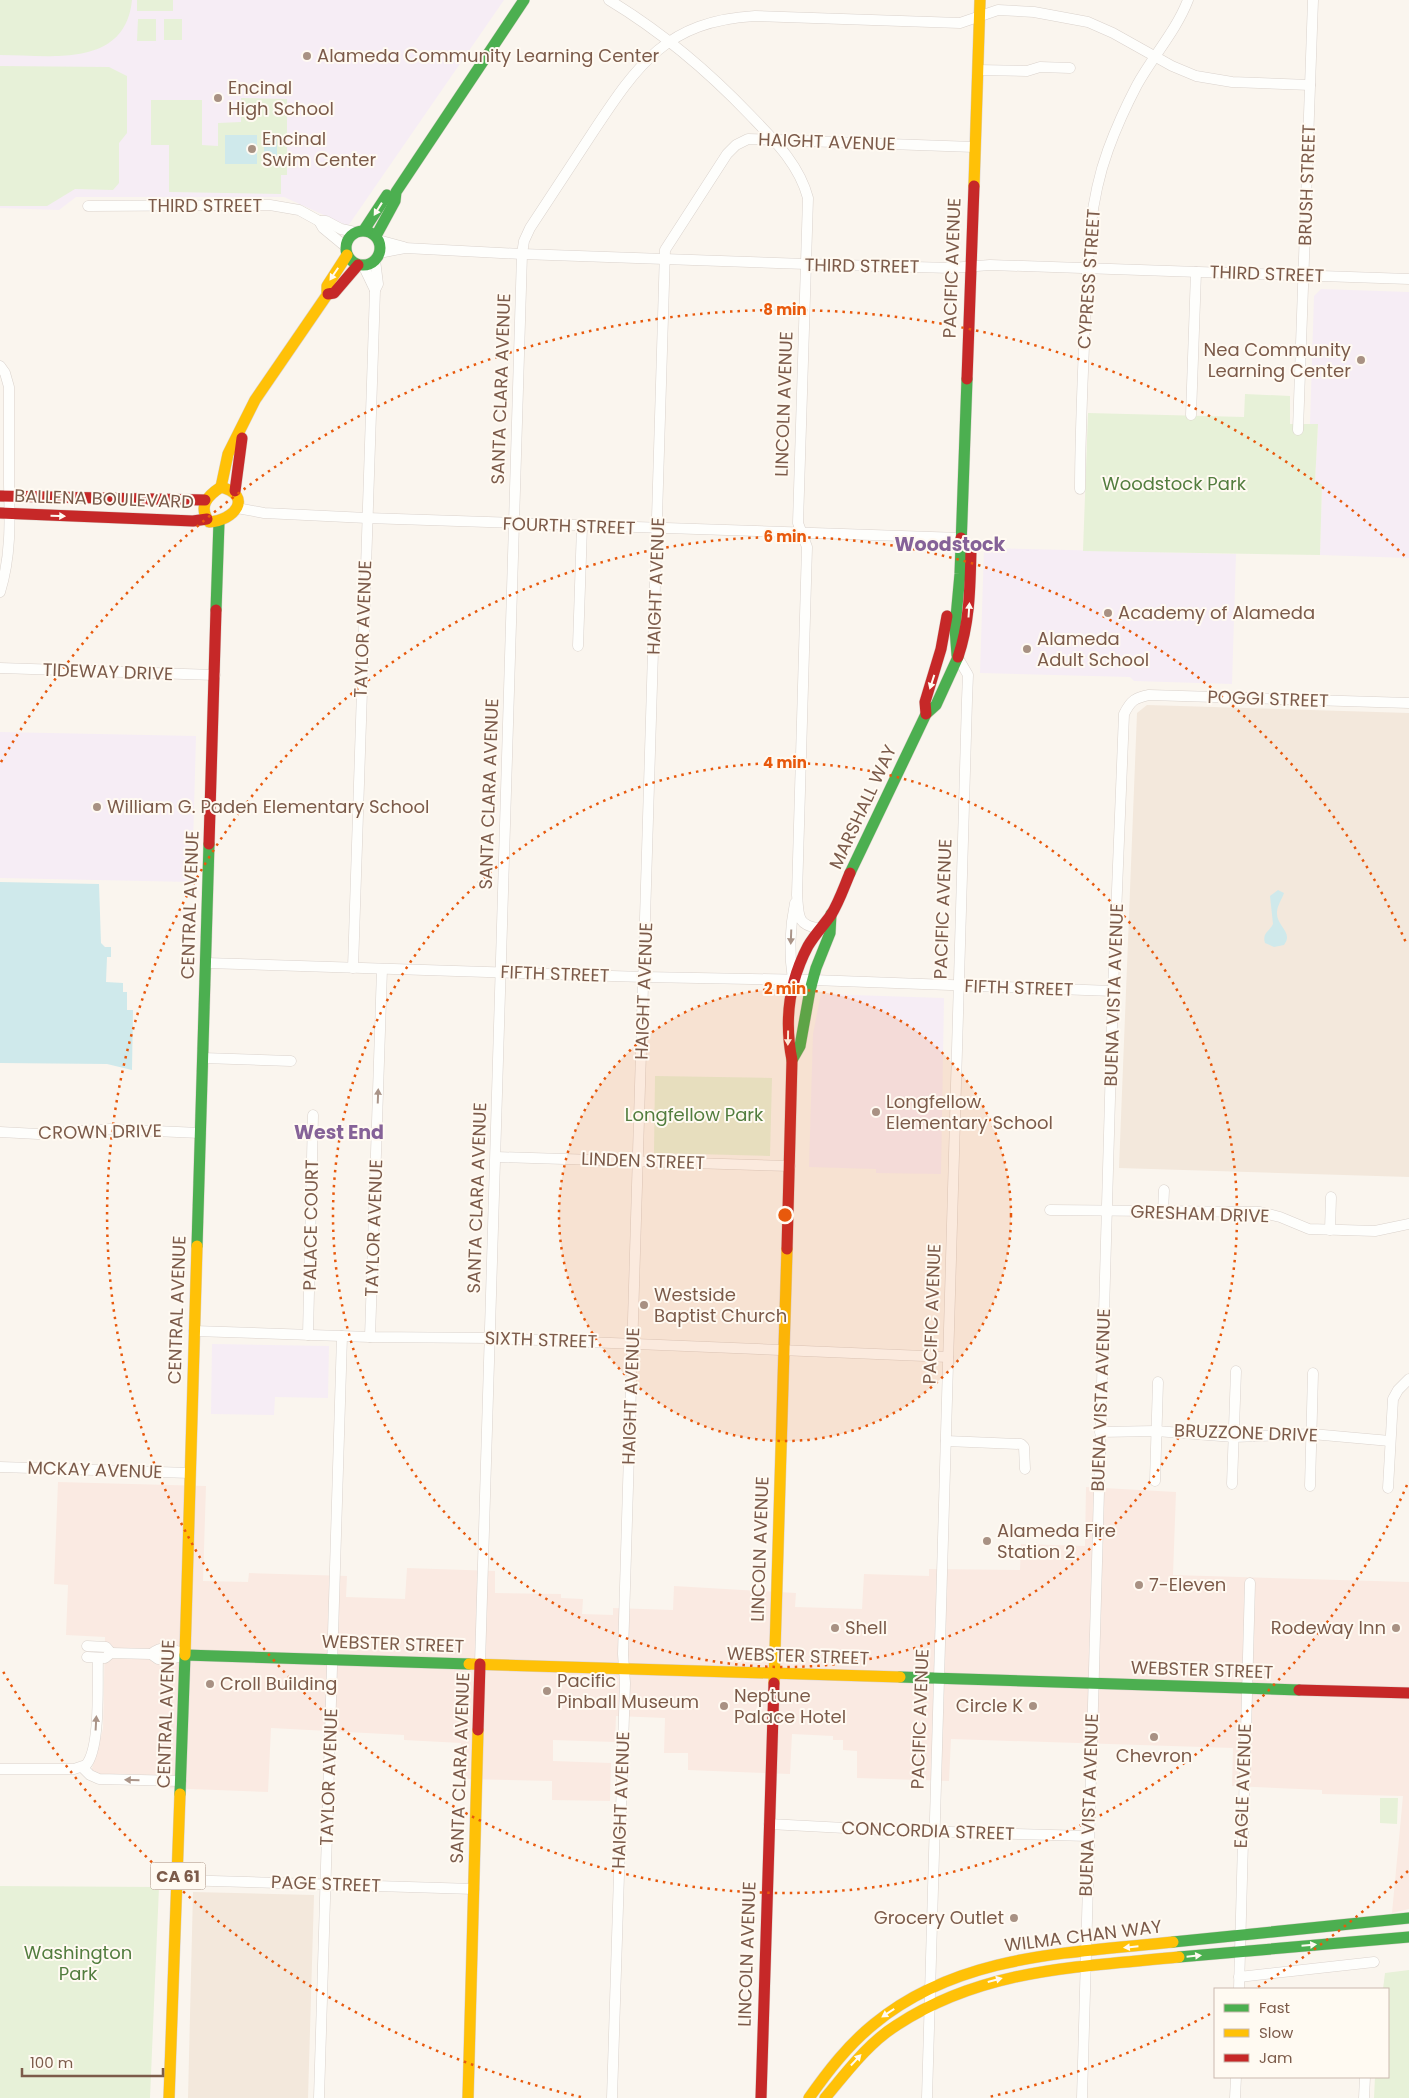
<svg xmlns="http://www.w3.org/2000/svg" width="1409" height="2098" font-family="Poppins,sans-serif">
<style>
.residential{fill:#f3e8dc}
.commercial{fill:#faeae2}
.education{fill:#f6edf5}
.green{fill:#e7f1d8}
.water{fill:#cfe9eb}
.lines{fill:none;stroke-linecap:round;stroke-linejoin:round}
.street-casing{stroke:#dad2cc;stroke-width:11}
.fast-casing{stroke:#dad1ca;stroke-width:12}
.slow-casing{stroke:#dad1ca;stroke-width:12}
.jam-casing{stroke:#dad1ca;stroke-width:12}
.street{stroke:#fefefc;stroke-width:10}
.fast{stroke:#4caf50;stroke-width:11}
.slow{stroke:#ffc107;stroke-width:11}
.jam{stroke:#c62828;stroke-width:11}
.oneway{fill:#fffaf2}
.oneway2{fill:#aa9488}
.ring{fill:none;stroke:#e8590c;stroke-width:2.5;stroke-dasharray:2.5 5}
.poi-dot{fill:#a89183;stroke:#fffaf2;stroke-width:2}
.labels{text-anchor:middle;stroke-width:4;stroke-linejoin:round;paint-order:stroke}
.shield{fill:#fffaf2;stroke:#a38b7c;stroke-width:1}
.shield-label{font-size:16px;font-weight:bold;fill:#7c5b4a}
.poi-label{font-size:18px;fill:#7c5b4a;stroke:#fffaf2;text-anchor:start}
.street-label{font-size:18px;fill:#7c5b4a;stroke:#fffaf2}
.park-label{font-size:18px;fill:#527d3e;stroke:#fffaf2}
.neighbourhood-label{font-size:19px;font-weight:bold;fill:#856298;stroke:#fffaf2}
.centre{fill:#e8590c;stroke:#fffaf2;stroke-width:2.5}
.ring-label{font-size:15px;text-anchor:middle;font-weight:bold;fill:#e8590c;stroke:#fffaf2;stroke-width:4;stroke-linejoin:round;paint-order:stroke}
</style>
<rect width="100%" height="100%" fill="#faf5ee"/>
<g class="residential">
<path d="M1147 705 1409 713V1177L1119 1168 1137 713Z"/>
<path d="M193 1892 314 1895 308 2098H188Z"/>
</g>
<path class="commercial" d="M58 1482 206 1486 203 1581 248 1582 249 1573 347 1576 346 1597 405 1599 407 1568 495 1571V1593L561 1594V1598L583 1599 582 1614 613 1615V1608L673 1610 674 1586 796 1593 795 1607 862 1609 864 1574 929 1576V1569L1020 1570 1021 1544 1085 1546 1086 1487 1176 1492 1173 1575 1409 1582V1909L1392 1913 1403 1796 1322 1794V1790L1232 1786 1233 1748 951 1739 949 1781 857 1778V1751L843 1750V1740H833V1736L792 1734 790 1774 688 1770V1753H664L665 1718 616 1716 615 1742 553 1740V1761L611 1763 610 1801 552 1800V1781L461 1779V1743L404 1740V1735L271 1728 268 1792 164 1788 163 1775 96 1774 91 1772 103 1729 105 1637 66 1635 68 1585 54 1584Z"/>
<g class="education">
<path d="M0 0H504L348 226 284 197H76L59 210 0 208Z"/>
<path d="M1321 289 1409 292V558L1320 555 1322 484 1315 482 1318 425 1310 424 1314 296Z"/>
<path d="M984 548 1236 554 1232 684 1134 681 1130 677 980 673Z"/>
<path d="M0 732 196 736 192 882 0 878Z"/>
<path d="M821 994 944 998 941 1174 876 1173V1169L809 1167 813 1034Z"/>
<path d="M212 1344 329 1346 328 1398 275 1397 274 1415 211 1414Z"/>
</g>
<g class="green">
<path d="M0 0H132C125 69 50 55 0 55Z"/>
<rect x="137" y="0" width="36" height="11"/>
<path d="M138 19H156V41H137Z"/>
<rect x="164" y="19" width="18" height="21"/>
<path d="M0 66 109 67 127 76V133L119 143V183L113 190 75 189 47 206H0Z"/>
<path d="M241 98 287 99V175H281V194L169 192V145H151V100H202V145L218 146V123L241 122Z"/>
<path d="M1245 394 1290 396V424H1318L1315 482 1322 484 1320 555 1083 551 1088 413 1244 417Z"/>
<path d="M655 1076 772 1078 770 1156 654 1153Z"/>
<path d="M1380 1798H1398L1397 1824 1380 1823Z"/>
<path d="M0 1886 159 1887 150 2098H0Z"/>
<path d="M1409 1970V2098H1374L1375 2077H1388V1989H1383L1385 1973Z"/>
</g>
<g class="water">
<rect x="225" y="135" width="32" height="29"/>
<rect x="264" y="135" width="13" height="25"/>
<path d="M0 882 99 884 101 943 105 947H111V957H107L106 982 123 983V992H127V1010H133L132 1070 107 1064 0 1063Z"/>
<path d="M1278 890 1284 893C1282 899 1277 906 1277 912 1276 926 1294 932 1284 945L1274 947 1265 943C1262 933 1269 932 1273 924L1270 896Z"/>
</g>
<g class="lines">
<g class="street-casing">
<g id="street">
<path d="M609 0C662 32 708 71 750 115 774 140 799 164 808 198L798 523 807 547 797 895C799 914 796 925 818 928"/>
<path d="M978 70 1027 71 1040 67 1070 68"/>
<path d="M88 206 270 205 299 210 319 221H326L341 229 355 232"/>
<path d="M319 221 323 228 346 247"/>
<path d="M378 240 404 247"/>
<path d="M379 253 405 248 522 254 806 264 951 268 990 265 1409 279"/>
<path d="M363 265 375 290"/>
<path d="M0 366 5 373 9 387C9 420 9 452 9 484 10 521 11 557 0 592"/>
<path d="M1191 415 1196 272"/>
<path d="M1298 430 1313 0"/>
<path d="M1080 489C1080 432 1083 376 1085 319 1087 262 1088 205 1108 150 1116 128 1126 106 1137 85 1153 56 1176 31 1188 0"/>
<path d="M237 508 264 513 367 518 961 538"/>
<path d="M578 646 582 526"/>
<path d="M0 668 215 675"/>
<path d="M206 963 644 977 813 980 1113 991"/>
<path d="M353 968 375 290 378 284 375 260"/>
<path d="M793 980C789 955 790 927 795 903"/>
<path d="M203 1058 291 1061"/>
<path d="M0 1132 38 1134 110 1129 200 1133"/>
<path d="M496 1157 790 1166"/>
<path d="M1050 1210 1260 1212 1280 1217 1309 1229 1375 1231 1409 1224"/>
<path d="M1163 1212 1164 1190"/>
<path d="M1330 1230 1331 1197"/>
<path d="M194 1331 370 1337 491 1338 948 1357"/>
<path d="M308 1335 313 1115"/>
<path d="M370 1337 382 969"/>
<path d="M1100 1432 1156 1431 1234 1437 1312 1434 1390 1441"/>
<path d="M946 1441 1021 1444 1024 1447 1025 1469"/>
<path d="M0 1467 190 1473"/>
<path d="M1155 1481 1158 1382"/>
<path d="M1232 1484 1236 1371"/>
<path d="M1310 1486 1313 1373"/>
<path d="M1388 1488 1393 1399 1398 1390 1409 1379"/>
<path d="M87 1646 106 1647 111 1653"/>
<path d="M151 1654C164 1644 171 1648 185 1655"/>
<path d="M87 1657 105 1658 111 1653 151 1654 158 1659H171L185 1655"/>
<path d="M480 1664 522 254 524 241 530 228C551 196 572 164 593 132 638 64 667 21 755 16L960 23 998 10 1034 12 1088 22 1113 33 1172 66 1196 76 1232 82 1310 85"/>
<path d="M82 1767 90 1775 99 1779 181 1781"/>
<path d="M0 1769H74L86 1765C101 1747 97 1683 98 1658"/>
<path d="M769 1824 883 1830 1088 1836"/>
<path d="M178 1880 474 1889"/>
<path d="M1239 1977 1374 1962"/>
<path d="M1239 1989 1250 1583"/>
<path d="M319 2098 342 1336"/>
<path d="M612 2098 625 1683 623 1654 665 250 727 154 736 145 748 139 974 147"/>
<path d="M927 2098 967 700 968 675 958 658"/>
<path d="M1082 2098 1113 991 1124 714C1131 700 1135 698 1149 695L1409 703"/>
<path d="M1235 2098 1236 2077"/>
<path d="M1364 2098 1365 2077"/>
</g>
</g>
<g class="fast-casing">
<g id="fast">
<path d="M364 230 387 195"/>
<circle cx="363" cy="248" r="17"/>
<path d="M376 236 395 201 396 192 524 0"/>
<path d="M216 610 219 522"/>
<path d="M957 655 955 628 960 574 967 379"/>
<path d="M850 873 926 714 936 705 958 657"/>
<path d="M792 1060 800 1046 810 990 816 968 830 933 831 914"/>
<path d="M197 1246 209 844"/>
<path d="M900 1677 1299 1690"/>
<path d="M180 1794 185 1655 469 1664"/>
<path d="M1173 1942 1409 1918"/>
<path d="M1179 1957 1409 1937"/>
</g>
</g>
<g class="slow-casing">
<g id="slow">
<path d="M974 186 980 0"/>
<path d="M221 487 228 454 255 400 327 295V286L347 255"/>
<path d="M221 487C254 496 234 521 209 522 198 506 207 496 221 487Z"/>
<path d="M185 1655 197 1246"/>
<path d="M469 1664 900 1677"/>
<path d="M774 1683 787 1249"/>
<path d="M169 2098 180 1794"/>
<path d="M468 2098 478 1730"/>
<path d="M809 2098C828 2071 848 2045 874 2024 959 1954 1069 1953 1173 1942"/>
<path d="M825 2098C847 2072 868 2043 897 2025 984 1968 1080 1967 1179 1957"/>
</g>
</g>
<g class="jam-casing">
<g id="jam">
<path d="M328 294 334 293 358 265"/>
<path d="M967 379 974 186"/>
<path d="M235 491 242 438"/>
<path d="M0 496 205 500"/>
<path d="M0 513 193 521 207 519"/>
<path d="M958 657C970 622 970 586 971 550L961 538"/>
<path d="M926 714 925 702 941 649 947 616"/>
<path d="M209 844 216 610"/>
<path d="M787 1249 792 1060C784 1020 789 982 808 946 815 934 824 925 831 915 839 902 844 887 850 873"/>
<path d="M1299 1690 1409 1693"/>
<path d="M478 1730 480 1664"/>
<path d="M761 2098 774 1683"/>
</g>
</g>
<use href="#street" class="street"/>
<use href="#fast" class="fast"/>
<use href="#slow" class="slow"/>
<use href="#jam" class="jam"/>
</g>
<defs><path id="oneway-solid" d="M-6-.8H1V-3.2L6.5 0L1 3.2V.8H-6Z" transform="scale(1.25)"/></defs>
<g class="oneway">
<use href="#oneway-solid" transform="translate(378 209) rotate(122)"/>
<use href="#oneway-solid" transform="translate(334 274) rotate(124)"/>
<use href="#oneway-solid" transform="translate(58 516) rotate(2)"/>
<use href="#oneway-solid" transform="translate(969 610) rotate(-86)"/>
<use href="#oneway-solid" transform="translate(932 682) rotate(108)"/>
<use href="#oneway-solid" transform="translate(788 1038) rotate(91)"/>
<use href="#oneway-solid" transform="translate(1309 1945) rotate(-5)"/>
<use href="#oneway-solid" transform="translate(1131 1947) rotate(174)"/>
<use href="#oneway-solid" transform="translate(1194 1956) rotate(-6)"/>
<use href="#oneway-solid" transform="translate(995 1980) rotate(-15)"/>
<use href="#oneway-solid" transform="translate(888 2013) rotate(147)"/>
<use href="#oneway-solid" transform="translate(856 2060) rotate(-47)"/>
</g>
<g class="oneway2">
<use href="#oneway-solid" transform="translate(791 937) rotate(92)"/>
<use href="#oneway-solid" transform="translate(378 1096) rotate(-88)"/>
<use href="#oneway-solid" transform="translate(96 1723) rotate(-87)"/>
<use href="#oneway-solid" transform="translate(132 1780) rotate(-178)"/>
</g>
<circle cx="785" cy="1215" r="226" fill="#e8590c" fill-opacity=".12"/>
<g class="ring">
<circle cx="785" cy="1215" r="226"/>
<circle cx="785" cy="1215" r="452"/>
<path d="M1407 1485A678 678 0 1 1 1407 945"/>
<path d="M1408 1871A905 905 0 0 1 1258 1987M1210 2014A905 905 0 0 1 989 2097M581 2097A905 905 0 0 1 1 1668M1 762A905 905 0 0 1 1408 559"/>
</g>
<g class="poi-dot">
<circle cx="307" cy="56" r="5"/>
<circle cx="218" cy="98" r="5"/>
<circle cx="252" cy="149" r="5"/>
<circle cx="1361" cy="360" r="5"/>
<circle cx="1108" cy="613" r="5"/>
<circle cx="1027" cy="649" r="5"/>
<circle cx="97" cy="807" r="5"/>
<circle cx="876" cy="1112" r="5"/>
<circle cx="644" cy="1305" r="5"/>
<circle cx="987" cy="1541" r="5"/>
<circle cx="1139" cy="1585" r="5"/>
<circle cx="835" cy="1628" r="5"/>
<circle cx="1396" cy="1628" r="5"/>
<circle cx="210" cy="1684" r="5"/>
<circle cx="547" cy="1691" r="5"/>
<circle cx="724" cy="1706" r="5"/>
<circle cx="1033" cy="1706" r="5"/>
<circle cx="1154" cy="1737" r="5"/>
<circle cx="1014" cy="1918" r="5"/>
</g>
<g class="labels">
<rect class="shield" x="150.5" y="1862.5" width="55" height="27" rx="4"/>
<g class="shield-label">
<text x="178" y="1882">CA 61</text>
</g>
<g class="poi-label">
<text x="317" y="62">Alameda Community Learning Center</text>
<text x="228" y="94">Encinal<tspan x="228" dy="21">High School</tspan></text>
<text x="262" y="145">Encinal<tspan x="262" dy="21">Swim Center</tspan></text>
<text x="1351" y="356" text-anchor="end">Nea Community<tspan x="1351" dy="21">Learning Center</tspan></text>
<text x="1118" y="619">Academy of Alameda</text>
<text x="1037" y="645">Alameda<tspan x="1037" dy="21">Adult School</tspan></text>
<text x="107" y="813">William G. Paden Elementary School</text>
<text x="886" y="1108">Longfellow<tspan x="886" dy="21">Elementary School</tspan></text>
<text x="654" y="1301">Westside<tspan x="654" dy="21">Baptist Church</tspan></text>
<text x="997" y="1537">Alameda Fire<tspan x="997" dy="21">Station 2</tspan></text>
<text x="1149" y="1591">7-Eleven</text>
<text x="845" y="1634">Shell</text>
<text x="1386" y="1634" text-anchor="end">Rodeway Inn</text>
<text x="557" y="1687">Pacific<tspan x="557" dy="21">Pinball Museum</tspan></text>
<text x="220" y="1690">Croll Building</text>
<text x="734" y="1702">Neptune<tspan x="734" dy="21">Palace Hotel</tspan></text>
<text x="1023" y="1712" text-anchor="end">Circle K</text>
<text x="1154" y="1762" text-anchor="middle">Chevron</text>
<text x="1004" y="1924" text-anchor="end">Grocery Outlet</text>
</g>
<g class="street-label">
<text transform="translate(827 142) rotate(2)" y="6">HAIGHT AVENUE</text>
<text transform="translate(1307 185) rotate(-88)" y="6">BRUSH STREET</text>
<text x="205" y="212">THIRD STREET</text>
<text transform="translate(862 266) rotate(1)" y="6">THIRD STREET</text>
<text transform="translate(952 268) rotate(-88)" y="6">PACIFIC AVENUE</text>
<text transform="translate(1267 274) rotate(2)" y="6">THIRD STREET</text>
<text transform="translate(1089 279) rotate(-86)" y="6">CYPRESS STREET</text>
<text transform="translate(501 389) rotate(-88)" y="6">SANTA CLARA AVENUE</text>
<text transform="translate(784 404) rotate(-88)" y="6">LINCOLN AVENUE</text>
<text transform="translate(104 499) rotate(2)" y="6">BALLENA BOULEVARD</text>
<text transform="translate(569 526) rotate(2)" y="6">FOURTH STREET</text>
<text transform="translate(656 586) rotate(-88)" y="6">HAIGHT AVENUE</text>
<text transform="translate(363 629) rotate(-88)" y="6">TAYLOR AVENUE</text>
<text transform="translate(108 672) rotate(2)" y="6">TIDEWAY DRIVE</text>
<text transform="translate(1268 699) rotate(2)" y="6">POGGI STREET</text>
<text transform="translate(489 794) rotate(-88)" y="6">SANTA CLARA AVENUE</text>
<text transform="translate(863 807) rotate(-65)" y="6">MARSHALL WAY</text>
<text transform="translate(190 905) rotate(-88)" y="6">CENTRAL AVENUE</text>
<text transform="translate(943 909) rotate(-88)" y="6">PACIFIC AVENUE</text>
<text transform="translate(555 974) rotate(2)" y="6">FIFTH STREET</text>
<text transform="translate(1019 988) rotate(2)" y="6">FIFTH STREET</text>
<text transform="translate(644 991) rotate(-88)" y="6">HAIGHT AVENUE</text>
<text transform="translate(1114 995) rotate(-88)" y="6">BUENA VISTA AVENUE</text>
<text transform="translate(100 1132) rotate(-1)" y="6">CROWN DRIVE</text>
<text transform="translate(643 1161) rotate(2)" y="6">LINDEN STREET</text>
<text transform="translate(477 1198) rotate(-88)" y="6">SANTA CLARA AVENUE</text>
<text transform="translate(1200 1214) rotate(2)" y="6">GRESHAM DRIVE</text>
<text transform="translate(311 1225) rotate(-89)" y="6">PALACE COURT</text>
<text transform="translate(374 1228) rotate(-88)" y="6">TAYLOR AVENUE</text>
<text transform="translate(177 1310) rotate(-88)" y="6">CENTRAL AVENUE</text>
<text transform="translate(932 1314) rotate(-88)" y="6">PACIFIC AVENUE</text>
<text transform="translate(541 1340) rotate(2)" y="6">SIXTH STREET</text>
<text transform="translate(631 1396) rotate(-88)" y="6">HAIGHT AVENUE</text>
<text transform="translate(1101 1400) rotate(-88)" y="6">BUENA VISTA AVENUE</text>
<text transform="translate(1246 1433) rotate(2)" y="6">BRUZZONE DRIVE</text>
<text transform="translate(95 1470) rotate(2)" y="6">MCKAY AVENUE</text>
<text transform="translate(760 1549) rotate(-88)" y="6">LINCOLN AVENUE</text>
<text transform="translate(393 1644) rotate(2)" y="6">WEBSTER STREET</text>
<text transform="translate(798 1656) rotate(2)" y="6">WEBSTER STREET</text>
<text transform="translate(1202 1670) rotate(2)" y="6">WEBSTER STREET</text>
<text transform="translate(166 1714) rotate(-88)" y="6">CENTRAL AVENUE</text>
<text transform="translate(920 1719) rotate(-88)" y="6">PACIFIC AVENUE</text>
<text transform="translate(460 1768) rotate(-88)" y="6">SANTA CLARA AVENUE</text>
<text transform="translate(329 1777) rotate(-88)" y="6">TAYLOR AVENUE</text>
<text transform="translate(1243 1786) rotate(-88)" y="6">EAGLE AVENUE</text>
<text transform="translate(621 1800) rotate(-88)" y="6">HAIGHT AVENUE</text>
<text transform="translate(1089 1805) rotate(-88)" y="6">BUENA VISTA AVENUE</text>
<text transform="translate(928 1831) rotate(2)" y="6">CONCORDIA STREET</text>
<text transform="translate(326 1884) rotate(2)" y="6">PAGE STREET</text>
<text transform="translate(1083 1936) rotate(-7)" y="6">WILMA CHAN WAY</text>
<text transform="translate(747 1954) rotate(-88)" y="6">LINCOLN AVENUE</text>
</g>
<g class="park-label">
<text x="1174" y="490">Woodstock Park</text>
<text x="694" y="1121">Longfellow Park</text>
<text x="78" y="1959">Washington<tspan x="78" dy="21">Park</tspan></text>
</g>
<g class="neighbourhood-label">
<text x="950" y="551">Woodstock</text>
<text x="339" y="1139">West End</text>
</g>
</g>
<circle cx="785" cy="1215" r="8" class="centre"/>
<g class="ring-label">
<text x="785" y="315">8 min</text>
<text x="785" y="542">6 min</text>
<text x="785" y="768">4 min</text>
<text x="785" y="994">2 min</text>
</g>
<rect x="1214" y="1988" width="175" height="90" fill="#fffaf2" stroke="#cbbaaf"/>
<rect x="1224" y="2004" width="25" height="8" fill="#4caf50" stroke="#cbbaaf"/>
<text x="1259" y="2013" font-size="15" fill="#7c5b4a">Fast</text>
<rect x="1224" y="2029" width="25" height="8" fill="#ffc107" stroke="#cbbaaf"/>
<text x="1259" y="2038" font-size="15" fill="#7c5b4a">Slow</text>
<rect x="1224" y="2054" width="25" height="8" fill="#c62828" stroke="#cbbaaf"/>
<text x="1259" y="2063" font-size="15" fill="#7c5b4a">Jam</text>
<path d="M22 2068v8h141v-8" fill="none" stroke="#7c5b4a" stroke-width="2.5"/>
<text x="30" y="2068" font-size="15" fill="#7c5b4a" stroke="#fffaf2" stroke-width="4" paint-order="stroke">100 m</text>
</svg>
